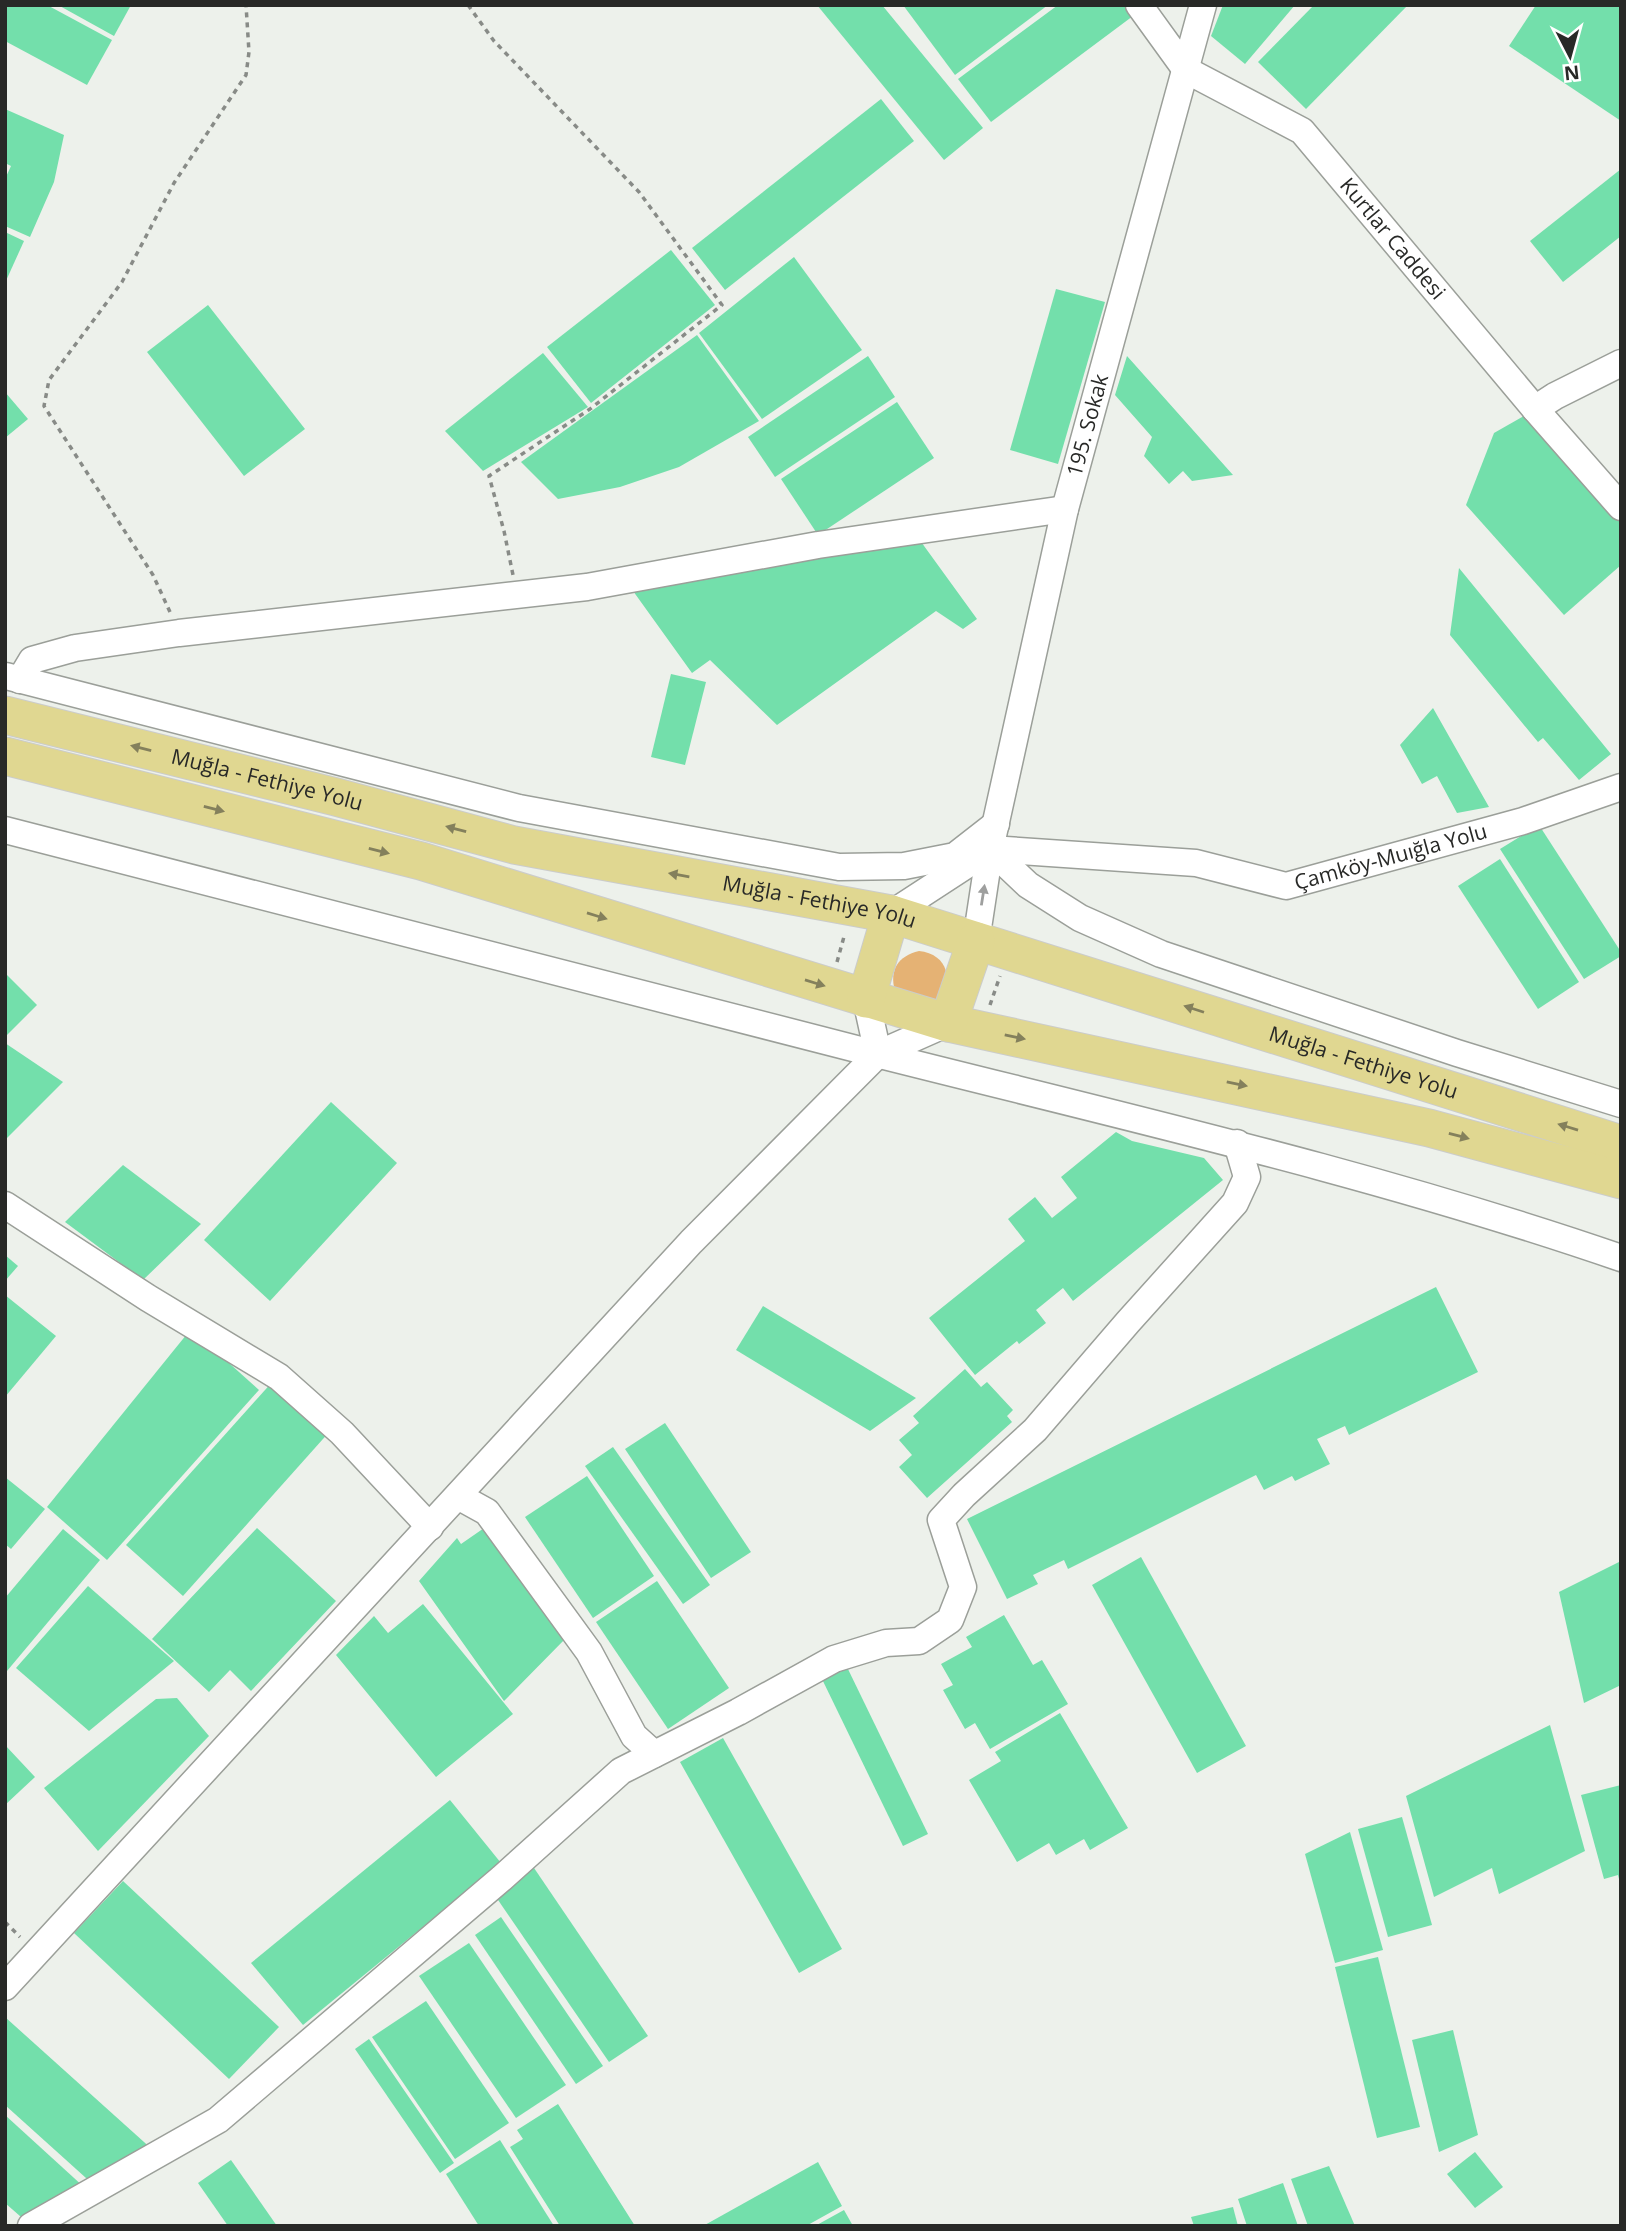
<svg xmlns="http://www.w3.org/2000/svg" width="1626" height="2231" font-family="'Open Sans',sans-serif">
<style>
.green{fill:#e5b274}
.building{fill:#73dfab}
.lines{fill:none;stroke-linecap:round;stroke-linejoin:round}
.minor-casing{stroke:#9b9f99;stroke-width:29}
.highway-casing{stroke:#cbcccb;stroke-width:39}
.path{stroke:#888b87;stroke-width:3.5;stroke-dasharray:5 5;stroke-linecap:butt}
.minor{stroke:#fff;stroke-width:26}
.highway{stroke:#e0d791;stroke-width:37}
.oneway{fill:#84805c}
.oneway2{fill:#9e9f9e}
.labels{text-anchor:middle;stroke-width:6;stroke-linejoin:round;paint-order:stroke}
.street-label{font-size:21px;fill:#282927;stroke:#fff}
</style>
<rect width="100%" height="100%" fill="#edf1eb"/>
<path class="green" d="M919 951C948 954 956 982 934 1001L895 991C889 970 898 956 919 951Z"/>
<g class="building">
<path d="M5 5H47L112 40 87 85 5 41Z"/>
<path d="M58 5H131L114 36Z"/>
<path d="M817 5H882L983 128 944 160Z"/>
<path d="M903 5H1048L955 75Z"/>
<path d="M1058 5H1132L1137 13 991 122 958 79Z"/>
<path d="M1223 5H1295L1245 64 1211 36Z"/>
<path d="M1314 5H1408L1306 109 1258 62Z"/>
<path d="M1536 5H1621V121L1509 46Z"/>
<path d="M881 99 914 141 725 290 692 248Z"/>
<path d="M5 109 64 135 54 182 30 237 5 226V179L11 166 5 163Z"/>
<path d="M1621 169V236L1563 282 1530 241Z"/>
<path d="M5 232 24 241 5 283Z"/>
<path d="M671 250 715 305 591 403 547 347Z"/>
<path d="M794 257 862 350 762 419 699 333Z"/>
<path d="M1056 289 1105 302 1058 464 1010 450Z"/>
<path d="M208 305 305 429 244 476 147 352Z"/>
<path d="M697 335 759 421 679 467 620 487 558 499 521 462Z"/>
<path d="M543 353 588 407 483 471 445 431Z"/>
<path d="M868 356 895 397 775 477 748 437Z"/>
<path d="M1127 356 1233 475 1192 481 1183 471 1169 484 1144 456 1152 437 1115 395Z"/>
<path d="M5 392 28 419 5 438Z"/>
<path d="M897 402 934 458 818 535 781 479Z"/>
<path d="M1531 412 1621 512V565L1564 615 1466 505 1494 433Z"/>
<path d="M919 539 977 619 963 629 936 611 777 725 710 660 692 673 628 584Z"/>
<path d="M1459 568 1611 754 1579 780 1543 738 1538 742 1450 635Z"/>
<path d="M671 674 706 682 685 765 651 757Z"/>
<path d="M1433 708 1489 807 1457 813 1437 776 1422 784 1400 745Z"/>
<path d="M1539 825 1621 952V956L1584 979 1500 849Z"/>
<path d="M1500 859 1579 982 1538 1009 1458 886Z"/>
<path d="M5 973 37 1005 5 1037Z"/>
<path d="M5 1043 63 1082 5 1140Z"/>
<path d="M331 1102 397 1163 270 1301 204 1240Z"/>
<path d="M1116 1132 1132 1141 1204 1158 1223 1180 1073 1301 1063 1288 1036 1310 1046 1323 1019 1344 1017 1341 975 1375 929 1318 1025 1241 1008 1219 1035 1197 1052 1218 1077 1198 1061 1177Z"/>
<path d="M123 1165 201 1224 143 1280 65 1222Z"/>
<path d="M5 1255 18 1266 5 1281Z"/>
<path d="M1436 1287 1478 1372 1349 1435 1345 1426 1317 1439 1330 1464 1295 1481 1292 1476 1264 1490 1256 1475 1068 1569 1064 1560 1033 1575 1038 1584 1007 1599 967 1519Z"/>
<path d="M5 1295 56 1336 5 1397Z"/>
<path d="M763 1306 916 1398 870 1431 736 1350Z"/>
<path d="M191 1329 259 1390 107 1560 47 1507Z"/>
<path d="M965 1369 981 1387 987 1382 1013 1410 1007 1416 1012 1422 927 1498 899 1467 912 1455 899 1440 919 1423 913 1416Z"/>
<path d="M274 1380 331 1430 183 1596 126 1545Z"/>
<path d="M665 1423 751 1552 711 1578 625 1449Z"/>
<path d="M613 1447 710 1585 683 1604 585 1466Z"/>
<path d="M587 1476 654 1576 593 1618 525 1517Z"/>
<path d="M5 1477 45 1509 11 1549 5 1544Z"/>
<path d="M487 1526 566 1638 504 1701 419 1581 457 1538 461 1544Z"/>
<path d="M257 1528 336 1601 251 1691 230 1670 209 1692 152 1639Z"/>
<path d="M63 1529 100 1560 7 1671 5 1598Z"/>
<path d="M1141 1557 1246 1746 1197 1773 1092 1585Z"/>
<path d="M1621 1561V1685L1584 1703 1559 1592Z"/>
<path d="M657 1581 729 1688 668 1729 596 1622Z"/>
<path d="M88 1586 174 1661 89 1731 16 1668Z"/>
<path d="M423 1604 513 1714 436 1777 336 1655 374 1616 388 1633Z"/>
<path d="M1004 1615 1033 1665 1042 1660 1068 1704 990 1749 975 1723 965 1729 943 1690 953 1685 941 1664 972 1647 966 1637Z"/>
<path d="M846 1665 928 1834 903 1846 821 1677Z"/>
<path d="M177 1698 209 1736 98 1851 44 1788 156 1699Z"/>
<path d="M1060 1713 1128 1828 1090 1850 1084 1839 1056 1855 1049 1843 1017 1862 969 1780 1001 1761 995 1752Z"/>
<path d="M1550 1725 1585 1851 1499 1894 1492 1868 1434 1897 1406 1796Z"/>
<path d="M723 1738 842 1949 799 1973 680 1762Z"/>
<path d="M5 1745 35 1777 5 1805Z"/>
<path d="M1621 1785V1883H1620L1618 1875 1604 1879 1581 1795Z"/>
<path d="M450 1800 501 1863 303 2025 251 1963Z"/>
<path d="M1402 1817 1432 1925 1388 1937 1358 1829Z"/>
<path d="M1350 1832 1383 1950 1335 1963 1305 1854Z"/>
<path d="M532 1865 648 2036 609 2062 496 1897Z"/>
<path d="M123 1881 279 2027 229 2079 74 1933Z"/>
<path d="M501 1917 603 2066 576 2084 475 1935Z"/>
<path d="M469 1943 566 2085 516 2118 419 1976Z"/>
<path d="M1378 1957 1420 2127 1377 2138 1335 1967Z"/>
<path d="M426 2001 509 2123 455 2159 372 2037Z"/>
<path d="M5 2017 154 2151 96 2187 5 2105Z"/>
<path d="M1453 2030 1478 2135 1439 2152 1412 2040Z"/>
<path d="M369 2039 454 2163 440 2173 355 2049Z"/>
<path d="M558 2104 635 2226H560L510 2147 523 2139 517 2130Z"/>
<path d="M5 2115 85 2188 28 2223 5 2203Z"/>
<path d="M500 2140 554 2226H479L446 2174Z"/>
<path d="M1475 2152 1503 2187 1475 2208 1447 2174Z"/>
<path d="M231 2160 277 2226H228L198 2183Z"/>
<path d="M818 2162 842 2206 806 2226H703Z"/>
<path d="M1329 2166 1355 2226H1308L1291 2179Z"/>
<path d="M1283 2183 1298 2226H1247L1238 2199Z"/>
<path d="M1233 2207 1238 2226H1194L1191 2217Z"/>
<path d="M844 2210 853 2226H815Z"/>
</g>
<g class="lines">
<g class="minor-casing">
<g id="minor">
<path id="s1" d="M1139 5 1186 70 1302 131 1535 409 1621 507"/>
<path d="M1535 409 1555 396 1621 363"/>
<path d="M6 676 519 808 839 867 904 866 955 856 996 824"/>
<path d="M20 680 32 660 75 648 179 633 587 587 818 545 1065 509"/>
<path d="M5 830C295 904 585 980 876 1054 1125 1117 1377 1174 1621 1258"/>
<path d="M990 849 1028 885 1080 918 1161 954 1457 1053 1621 1104"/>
<path id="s2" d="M990 849 1196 863 1286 886 1523 821 1621 787"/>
<path d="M891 914 980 856"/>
<path id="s3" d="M976 941 990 849 1065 509 1203 5"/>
<path d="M866 999 878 1054"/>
<path d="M5 1205 148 1298 279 1377 342 1433 430 1527"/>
<path d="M458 1496 487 1512 589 1652 634 1736 654 1754"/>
<path d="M5 1987 691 1242 878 1054 948 1023"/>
<path d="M31 2226 218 2120 502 1878 621 1771 738 1712 834 1659 886 1643 919 1641 950 1620 963 1587 941 1520 964 1495 1035 1430 1128 1322 1235 1203 1247 1177 1237 1143"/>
</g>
</g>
<g class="highway-casing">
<g id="highway">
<path id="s4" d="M5 715 336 797 514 845 891 914 1621 1144"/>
<path d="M5 756 421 861 948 1023 1429 1128 1621 1180"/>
<path d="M866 999 891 914"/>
<path d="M948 1023 976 941"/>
</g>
</g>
<g class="path">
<path d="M468 5 494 41 639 192 722 305 590 409 489 476 504 531 513 575"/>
<path d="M170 612 153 575 44 406 49 380 122 282 174 183 246 75 249 52 246 5"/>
<path d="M837 962 845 933"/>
<path d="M990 1005 1000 976"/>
<path d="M5 1922 20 1937"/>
</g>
<use href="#minor" class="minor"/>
<use href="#highway" class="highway"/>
</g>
<defs><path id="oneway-solid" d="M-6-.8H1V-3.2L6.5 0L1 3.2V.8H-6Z" transform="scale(1.75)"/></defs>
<g class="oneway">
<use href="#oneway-solid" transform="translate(141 748) rotate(-166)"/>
<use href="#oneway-solid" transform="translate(214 809) rotate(14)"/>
<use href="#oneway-solid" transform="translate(456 829) rotate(-165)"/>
<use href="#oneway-solid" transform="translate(379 851) rotate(14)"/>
<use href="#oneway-solid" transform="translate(679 875) rotate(-170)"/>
<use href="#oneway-solid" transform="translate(597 916) rotate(17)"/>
<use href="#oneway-solid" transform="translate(815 983) rotate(17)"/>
<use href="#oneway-solid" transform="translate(1194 1009) rotate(-162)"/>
<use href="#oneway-solid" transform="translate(1015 1037) rotate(12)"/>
<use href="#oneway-solid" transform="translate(1237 1084) rotate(12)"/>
<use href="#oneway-solid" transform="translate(1568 1127) rotate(-163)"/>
<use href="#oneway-solid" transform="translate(1459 1136) rotate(15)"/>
</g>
<use class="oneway2" href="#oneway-solid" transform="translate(983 895) rotate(-81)"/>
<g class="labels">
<g class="street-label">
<text dy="7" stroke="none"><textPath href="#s1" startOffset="352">Kurtlar Caddesi</textPath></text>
<text dy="7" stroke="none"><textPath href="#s3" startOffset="528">195. Sokak</textPath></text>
<text dy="7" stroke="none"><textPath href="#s4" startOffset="270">Muğla - Fethiye Yolu</textPath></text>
<text dy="7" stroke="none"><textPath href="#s2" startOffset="408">Çamköy-Muığla Yolu</textPath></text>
<text dy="7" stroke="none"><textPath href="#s4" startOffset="836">Muğla - Fethiye Yolu</textPath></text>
<text dy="7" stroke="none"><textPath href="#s4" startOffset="1404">Muğla - Fethiye Yolu</textPath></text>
</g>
</g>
<rect width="1626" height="2231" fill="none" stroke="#282927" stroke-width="14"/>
<g transform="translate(1570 56) rotate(174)" stroke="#ffffff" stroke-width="5" paint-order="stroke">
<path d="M0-5L12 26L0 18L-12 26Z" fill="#282927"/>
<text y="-10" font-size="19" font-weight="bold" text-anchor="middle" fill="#282927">N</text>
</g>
</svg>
